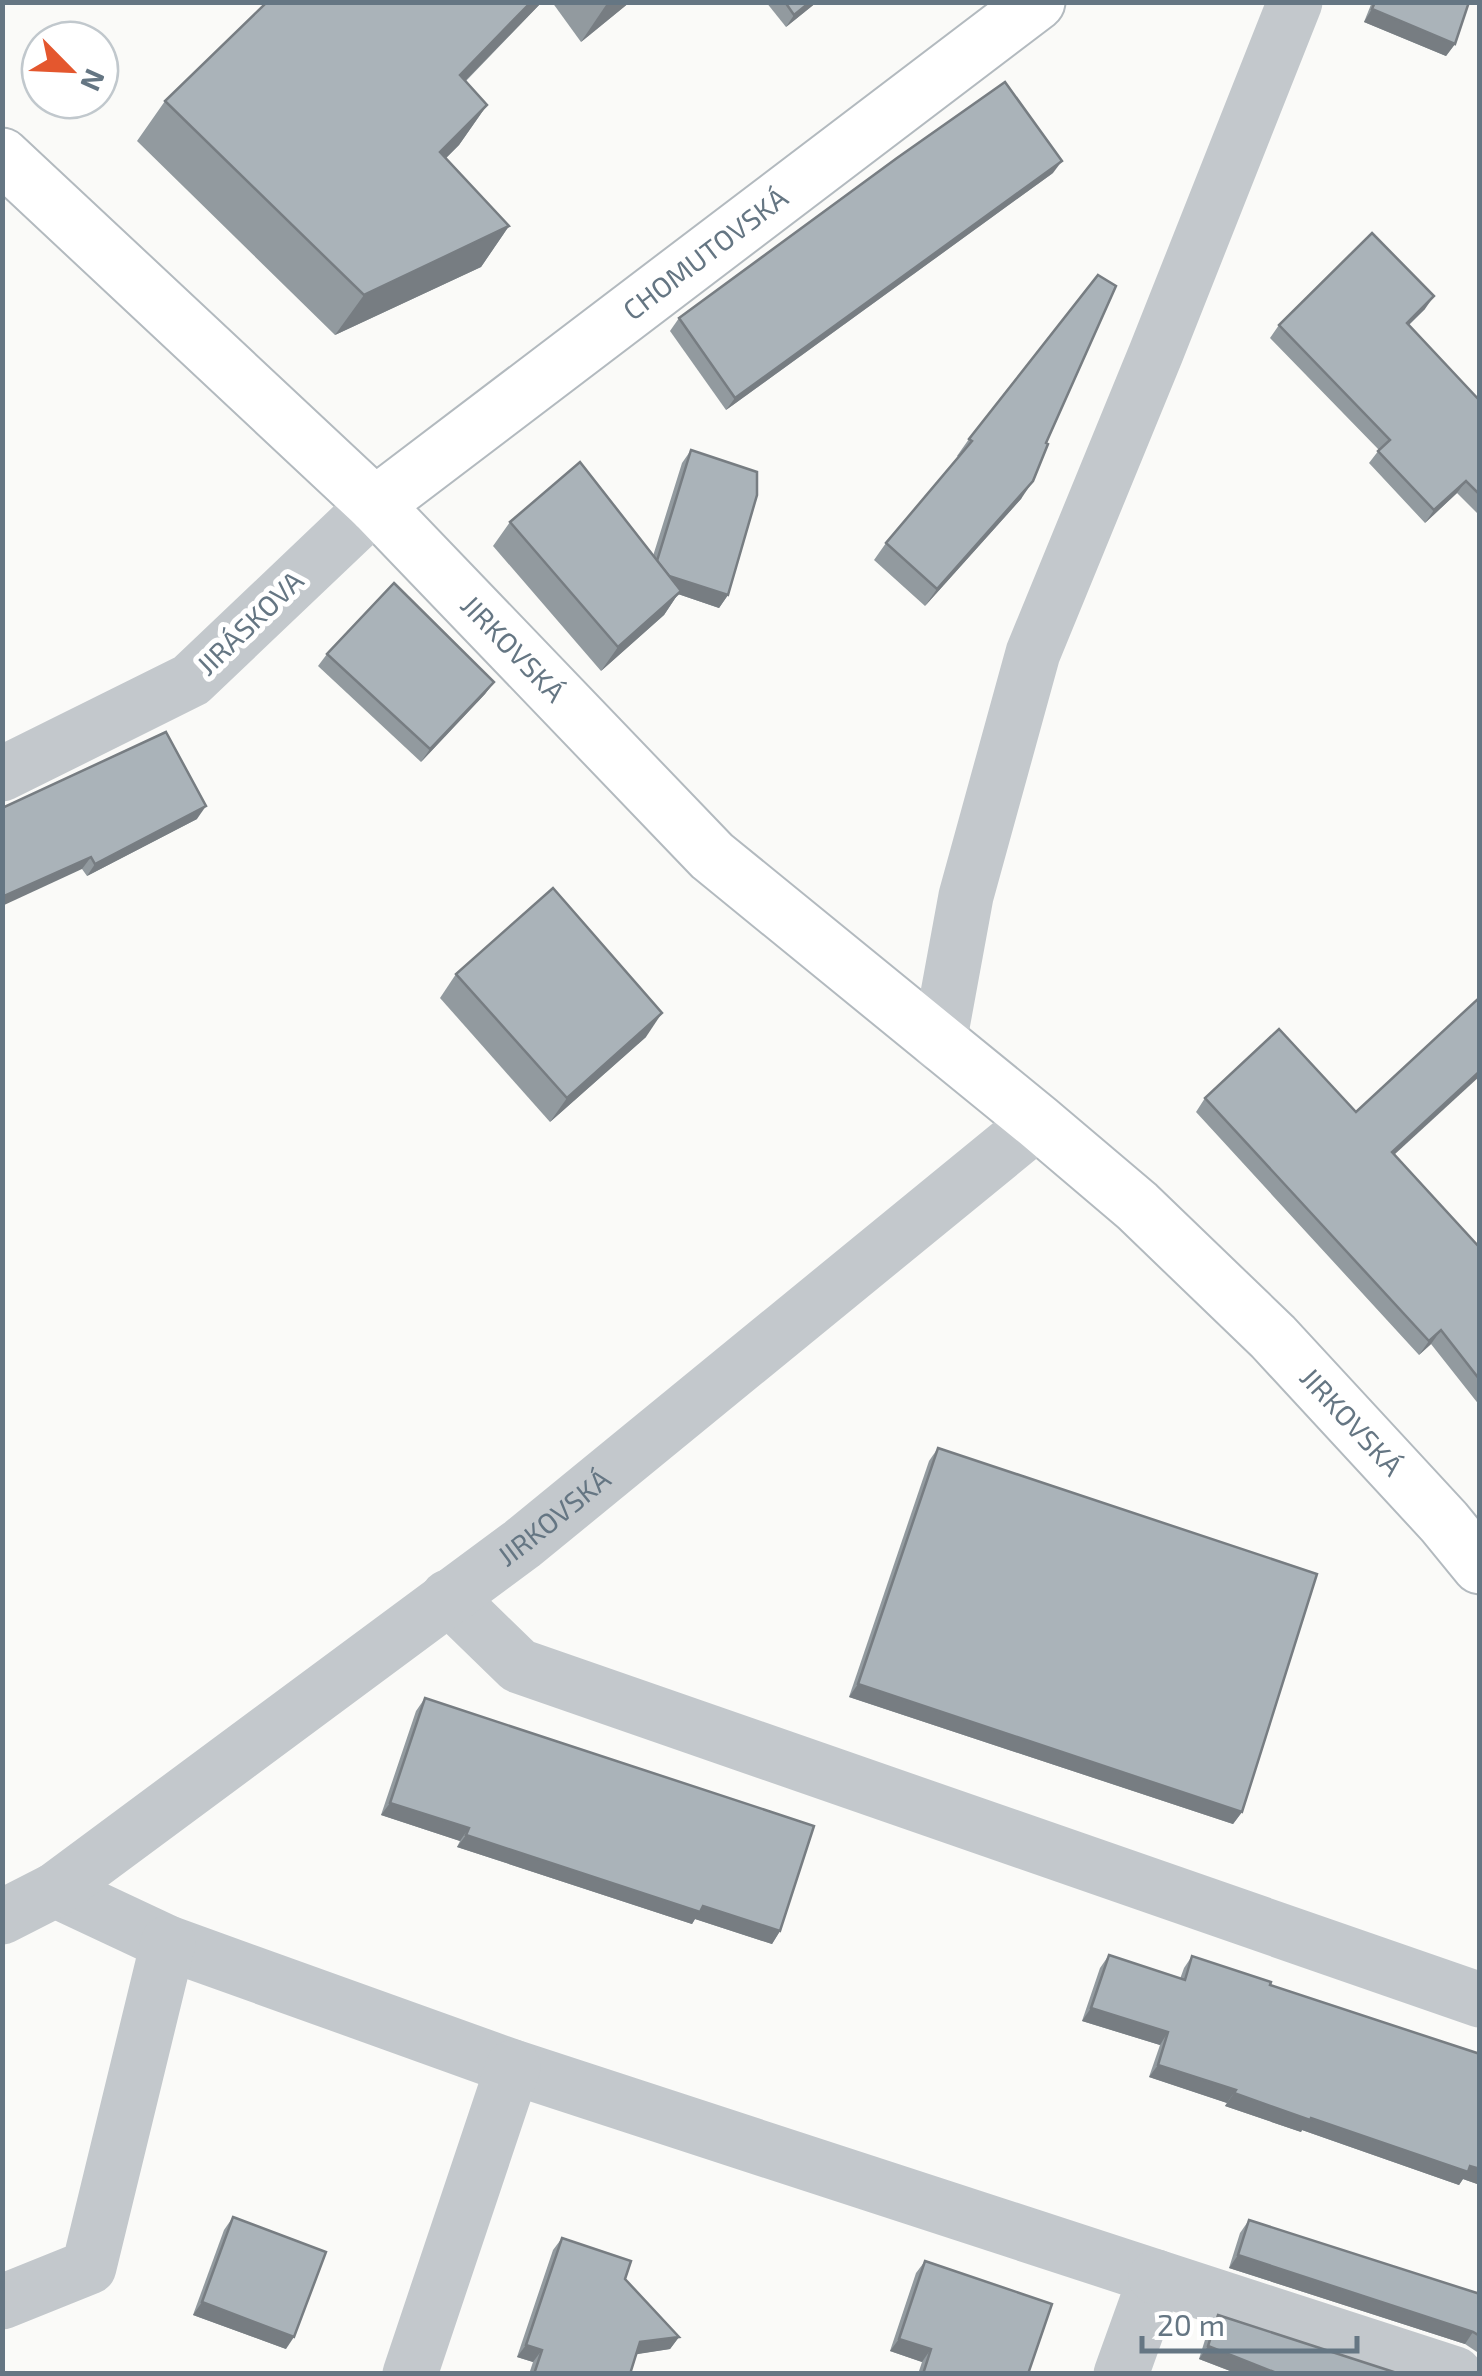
<svg xmlns="http://www.w3.org/2000/svg" width="1482" height="2376" font-family="'Exo 2',sans-serif">
<style>
.lines{fill:none;stroke-linecap:round;stroke-linejoin:round}
.secondary-casing{stroke:#b3babf;stroke-width:59}
.street{stroke:#c3c8cc;stroke-width:55}
.secondary{stroke:#fff;stroke-width:55}
.wall{fill:#929a9f}
.shaded-wall{fill:#777d82}
.building{fill:#aab3b9;stroke:#777d82;stroke-width:2.5}
.labels{text-anchor:middle;stroke-width:10;stroke-linejoin:round;paint-order:stroke}
.street-label{font-size:28px;fill:#657683;stroke:#fff}
</style>
<rect width="100%" height="100%" fill="#fafaf8"/>
<g class="lines">
<g class="secondary-casing">
<g id="secondary">
<path id="s2" d="M2 156 375 505 712 856 1038 1122 1137 1206 1273 1337 1444 1522 1480 1566"/>
<path id="s3" d="M375 505 1037 2"/>
</g>
</g>
<g class="street">
<path d="M2 774 191 680 375 505"/>
<path d="M939 1043 966 896 1033 653 1156 353 1295 2"/>
<path d="M448 1597 519 1666 1480 2000"/>
<path d="M55 1890 168 1943 513 2067 1156 2277 1121 2374"/>
<path id="s1" d="M2 1917 55 1890 522 1544 1038 1122"/>
<path d="M1156 2277 1455 2374"/>
<path d="M2 2302 89 2267 168 1943"/>
<path d="M410 2374 513 2067"/>
</g>
<use href="#secondary" class="secondary"/>
</g>
<g class="wall">
<path d="M267 2H542L466 81 487 105 459 145 446 158 509 226 481 267 335 335 137 141 165 101Z"/>
<path d="M552 2H630L581 42Z"/>
<path d="M766 2H817L786 27Z"/>
<path d="M1372 2H1469L1455 44 1446 56 1364 22Z"/>
<path d="M1053 173 726 410 670 331 679 318Z"/>
<path d="M1425 309 1409 325 1480 401V516L1457 493 1425 523 1369 463 1379 450 1270 338 1279 325Z"/>
<path d="M969 439 1046 443 1021 499 925 606 874 560 886 543 959 457 957 456Z"/>
<path d="M691 450 728 595 719 608 678 594 664 615 601 671 493 546 510 522 653 556 682 463Z"/>
<path d="M327 654 494 682 485 694 421 762 318 666Z"/>
<path d="M2 808 197 819 87 876 82 869Z"/>
<path d="M456 974 646 1037 550 1122 440 998Z"/>
<path d="M1205 1098 1394 1155 1480 1248V1406L1431 1344 1419 1355 1196 1112Z"/>
<path d="M938 1448 1242 1812 1233 1824 849 1697 929 1461Z"/>
<path d="M425 1698 780 1931 772 1944 695 1919 692 1924 457 1847 460 1841 381 1815 416 1711Z"/>
<path d="M1109 1955 1180 1979 1184 1968 1192 1956 1270 1985 1480 2054V2185L1463 2179 1459 2185 1302 2130 1301 2132 1225 2106 1227 2103 1149 2077 1160 2045 1082 2021 1100 1968Z"/>
<path d="M233 2217 286 2349 193 2315 224 2230Z"/>
<path d="M1249 2220 1480 2294V2356L1477 2352 1465 2344 1229 2268 1240 2233Z"/>
<path d="M562 2238 679 2337 670 2349 636 2354 630 2374H529L533 2362 517 2357 553 2250Z"/>
<path d="M925 2261 1028 2374H918L922 2362 890 2351 916 2273Z"/>
<path d="M1218 2315 1400 2374H1238L1199 2359 1209 2327Z"/>
</g>
<g class="shaded-wall">
<path d="M531 2H542L432 115 460 75Z"/>
<path d="M608 2H630L581 42Z"/>
<path d="M810 2H817L786 27 794 15Z"/>
<path d="M1372 9 1455 44 1446 56 1364 22Z"/>
<path d="M487 105 459 145 412 192 440 152Z"/>
<path d="M1062 161 1053 173 726 410 735 398Z"/>
<path d="M509 226 481 267 335 335 364 295Z"/>
<path d="M1434 296 1425 309 1398 335 1407 323Z"/>
<path d="M1033 481 1021 499 925 606 937 589Z"/>
<path d="M1466 481 1457 493 1425 523 1434 510Z"/>
<path d="M654 571 728 595 719 608 678 594 664 615 601 671 618 647Z"/>
<path d="M494 682 485 694 421 762 430 749Z"/>
<path d="M206 806 197 819 87 876 95 864Z"/>
<path d="M91 857 82 869 2 906V897Z"/>
<path d="M662 1013 646 1037 550 1122 567 1098Z"/>
<path d="M1480 1071V1076L1382 1166 1392 1152Z"/>
<path d="M1441 1330 1431 1344 1419 1355 1429 1341Z"/>
<path d="M858 1684 1242 1812 1233 1824 849 1697Z"/>
<path d="M390 1803 469 1828 460 1841 381 1815Z"/>
<path d="M466 1835 703 1906 780 1931 772 1944 695 1919 692 1924 457 1847Z"/>
<path d="M1091 2008 1168 2032 1160 2045 1082 2021Z"/>
<path d="M1158 2065 1236 2090 1227 2103 1149 2077Z"/>
<path d="M1234 2093 1480 2169V2185L1463 2179 1459 2185 1302 2130 1301 2132 1225 2106Z"/>
<path d="M1238 2255 1473 2332 1465 2344 1229 2268Z"/>
<path d="M202 2302 294 2337 286 2349 193 2315Z"/>
<path d="M679 2337 670 2349 632 2355 640 2342Z"/>
<path d="M899 2339 931 2349 922 2362 890 2351Z"/>
<path d="M526 2345 542 2350 533 2362 517 2357Z"/>
<path d="M1208 2346 1279 2374H1238L1199 2359Z"/>
</g>
<g class="building">
<path d="M267 2H531L460 75 487 105 440 152 509 226 364 295 165 101Z"/>
<path d="M785 2H810L794 15Z"/>
<path d="M1375 2H1469L1455 44 1372 9Z"/>
<path d="M1005 82 1062 161 735 398 679 318 897 158Z"/>
<path d="M1372 233 1434 296 1407 323 1480 401V495L1466 481 1434 510 1378 451 1390 440 1279 325Z"/>
<path d="M1098 275 1116 286 1046 443 1048 444 1033 481 937 589 886 543 972 441 969 439Z"/>
<path d="M691 450 757 472V495L728 595 669 576 657 561Z"/>
<path d="M580 462 681 591 618 647 510 522Z"/>
<path d="M394 583 494 682 430 749 327 654Z"/>
<path d="M166 732 206 806 95 864 91 857 2 897V808Z"/>
<path d="M553 888 662 1013 567 1098 456 974Z"/>
<path d="M1480 997V1071L1392 1152 1480 1248V1380L1441 1330 1429 1341 1205 1098 1279 1029 1356 1112Z"/>
<path d="M938 1448 1317 1574 1242 1812 858 1684Z"/>
<path d="M425 1698 814 1826 780 1931 703 1906 700 1912 466 1835 469 1828 390 1803Z"/>
<path d="M1109 1955 1185 1980 1192 1956 1271 1982 1270 1985 1480 2054V2169L1470 2166 1468 2172 1311 2118 1310 2120 1234 2093 1236 2090 1158 2065 1168 2032 1091 2008Z"/>
<path d="M233 2217 326 2252 294 2337 202 2302Z"/>
<path d="M1249 2220 1480 2294V2336L1473 2332 1238 2255Z"/>
<path d="M562 2238 631 2261 625 2279 679 2337 640 2342 630 2374H534L542 2350 526 2345Z"/>
<path d="M925 2261 1052 2304 1028 2374H923L931 2349 899 2339Z"/>
<path d="M1218 2315 1400 2374H1279L1208 2346Z"/>
</g>
<g class="labels">
<g class="street-label">
<text dy="10" stroke="none"><textPath href="#s3" startOffset="415">CHOMUTOVSKÁ</textPath></text>
<text transform="translate(250 623) rotate(-44)" y="10">JIRÁSKOVA</text>
<text dy="10" stroke="none"><textPath href="#s2" startOffset="710">JIRKOVSKÁ</textPath></text>
<text dy="10" stroke="none"><textPath href="#s2" startOffset="1852">JIRKOVSKÁ</textPath></text>
<text dy="10" stroke="none"><textPath href="#s1" startOffset="682">JIRKOVSKÁ</textPath></text>
</g>
</g>
<rect width="1482" height="2376" fill="none" stroke="#657683" stroke-width="10"/>
<g transform="translate(70 70) rotate(114)"><circle r="48" fill="#ffffff" stroke="#c1c8cd" stroke-width="2.5"/>
<path d="M0-8L18 38L0 25L-18 38Z" fill="#e4572e"/>
<text y="-15" font-size="28" font-weight="bold" text-anchor="middle" fill="#657683">N</text>
</g>
<path d="M1142 2336v15h215v-15" fill="none" stroke="#657683" stroke-width="5"/>
<text x="1157" y="2336" font-size="30" fill="#657683" stroke="#ffffff" stroke-width="8" paint-order="stroke">20 m</text>
</svg>
